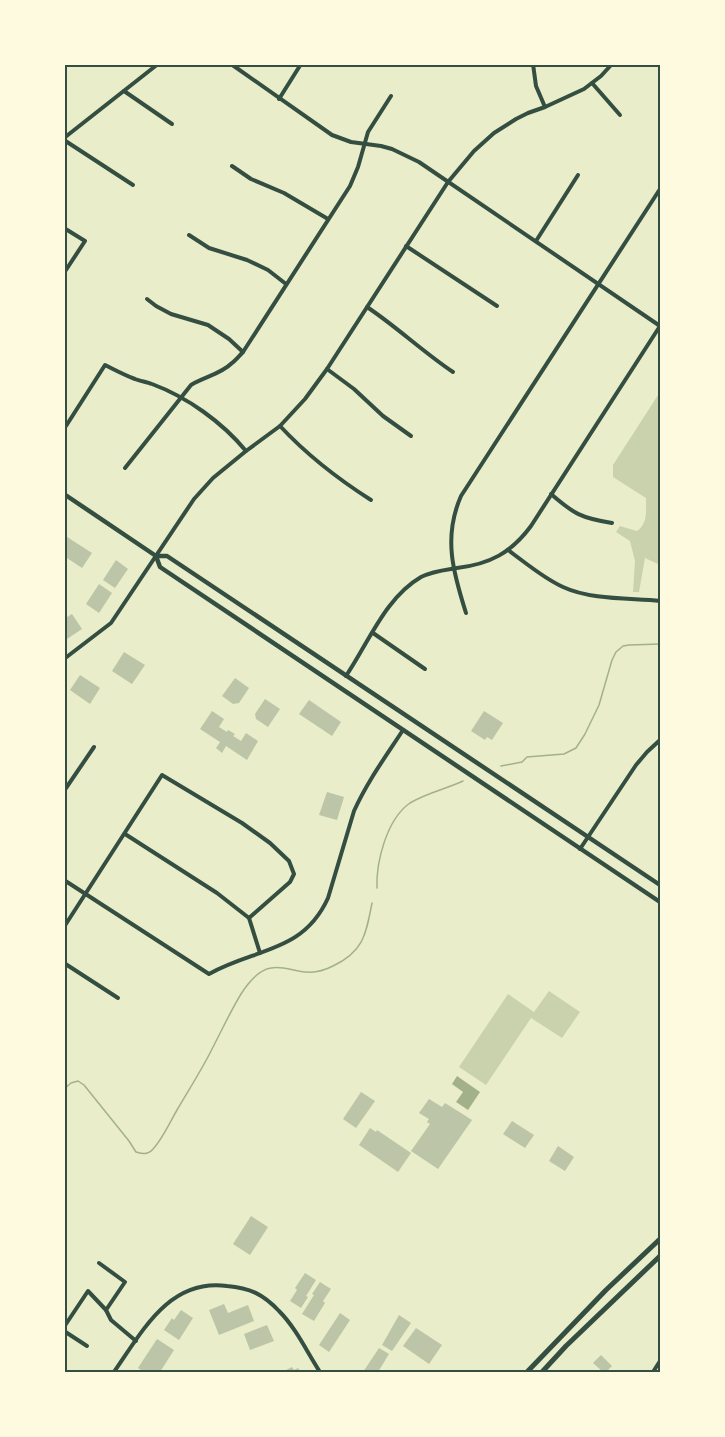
<svg xmlns="http://www.w3.org/2000/svg" width="725" height="1437" font-family="Overpass,sans-serif">
<style>
.green{fill:#cad2ad}
.water{fill:#a3b18a}
.lines{fill:none;stroke-linecap:round;stroke-linejoin:round}
.stream{stroke:#a3b18a;stroke-width:1.5}
.building{fill:#bcc5a7}
.minor{stroke:#344e41;stroke-width:4}
.tertiary{stroke:#344e41;stroke-width:4.5}
.secondary{stroke:#344e41;stroke-width:5}
.neatline{fill:none;stroke:#344e41;stroke-width:2}
</style>
<rect width="100%" height="100%" fill="#e9edc9"/>
<g class="green">
<path d="M660 392V565L645 558 639 592H633L635 561 630 541 616 532 620 526 637 531C648 524 646 510 646 498L613 477V465Z"/>
<path d="M549 991 580 1012 562 1038 531 1018 486 1085 459 1067 508 994 534 1012Z"/>
</g>
<path class="water" d="M457 1076 480 1092 468 1110 456 1102 463 1092 452 1084Z"/>
<g class="lines">
<g class="stream">
<path d="M660 543V550"/>
<path d="M501 766 522 762 527 757 564 754 576 748 585 734 599 705 612 660 616 652 623 646 629 645 660 644"/>
<path d="M377 888C376 861 387 819 410 803 426 793 446 789 463 781"/>
<path d="M64 1089 71 1083 78 1081 84 1085 129 1141 136 1152C143 1154 148 1155 153 1149 162 1140 170 1122 177 1110 188 1091 201 1071 211 1051 221 1032 230 1012 241 994 248 983 258 970 271 968 282 965 296 972 307 972 317 973 325 970 333 966 364 951 366 934 372 903"/>
</g>
</g>
<g class="building">
<path d="M64 535 92 553 82 568 64 556Z"/>
<path d="M116 560 128 569 115 588 103 580Z"/>
<path d="M99 584 112 593 99 613 86 604Z"/>
<path d="M72 614 82 629 64 641V619Z"/>
<path d="M124 652 145 665 132 684 112 671Z"/>
<path d="M80 675 100 688 90 704 70 690Z"/>
<path d="M235 678 249 688 239 703 233 704 222 696Z"/>
<path d="M265 699 280 709 268 727 256 719 255 714Z"/>
<path d="M309 700 341 722 332 736 299 714Z"/>
<path d="M212 711 224 719 219 727 227 732 228 730 235 734 233 736 241 741 246 733 258 741 247 760 226 746 222 753 216 748 220 742 200 729Z"/>
<path d="M484 711 503 723 492 740 487 737 485 740 471 731Z"/>
<path d="M327 792 344 797 337 820 319 815Z"/>
<path d="M361 1092 375 1101 356 1128 343 1119Z"/>
<path d="M429 1099 442 1107 445 1103 472 1120 438 1169 411 1151 430 1124 427 1122 429 1119 419 1113Z"/>
<path d="M512 1121 534 1135 525 1148 503 1134Z"/>
<path d="M370 1128 376 1132 377 1130 411 1153 398 1172 359 1145Z"/>
<path d="M558 1146 574 1157 565 1171 549 1161Z"/>
<path d="M251 1216 268 1227 250 1255 233 1244Z"/>
<path d="M305 1273 316 1280 306 1296 308 1297 301 1308 290 1301 297 1290 295 1288Z"/>
<path d="M320 1282 331 1289 323 1301 325 1303 314 1321 302 1314 314 1295 312 1294Z"/>
<path d="M224 1304 228 1313 248 1305 254 1321 219 1335 209 1310Z"/>
<path d="M181 1310 193 1318 179 1340 164 1330 172 1318 174 1320Z"/>
<path d="M340 1313 350 1320 329 1352 319 1345Z"/>
<path d="M399 1315 411 1323 392 1351 382 1345Z"/>
<path d="M267 1325 274 1341 250 1350 244 1334Z"/>
<path d="M416 1328 442 1345 429 1364 403 1346Z"/>
<path d="M157 1339 174 1350 160 1372H144L138 1368Z"/>
<path d="M379 1348 389 1354 378 1372H363Z"/>
<path d="M601 1355 612 1366 606 1372H603L593 1363Z"/>
<path d="M292 1367 294 1370 298 1368 301 1372H282Z"/>
</g>
<g class="lines">
<g class="minor">
<path d="M231 64 332 135 351 142 381 146 392 149 419 162 660 326"/>
<path d="M533 64 536 86 545 107"/>
<path d="M592 83 620 115"/>
<path d="M124 91 172 124"/>
<path d="M279 99 301 64"/>
<path d="M64 138 158 64"/>
<path d="M64 140 133 185"/>
<path d="M232 166 251 179 284 193 328 219"/>
<path d="M64 228 85 241 64 273"/>
<path d="M189 235 209 248 247 260 268 270 286 284"/>
<path d="M536 241 578 175"/>
<path d="M406 246 497 306"/>
<path d="M147 299 156 306 171 314 208 325 229 339 243 352"/>
<path d="M367 307C397 327 423 352 453 372"/>
<path d="M327 369 354 389 383 416 411 436"/>
<path d="M66 426 105 365C115 370 124 375 135 379 140 381 147 382 152 384 187 397 222 422 246 451"/>
<path d="M280 426C307 455 338 479 371 500"/>
<path d="M125 468 191 385C204 377 221 374 232 363 236 360 239 356 243 352L350 186 358 167 368 132 391 96"/>
<path d="M551 494C574 514 581 518 612 523"/>
<path d="M508 550C526 563 543 578 563 587 591 600 630 598 660 601"/>
<path d="M466 613C453 572 443 537 461 496L660 189"/>
<path d="M373 633 425 669"/>
<path d="M64 659 111 623 194 499 213 478 246 451 280 426 305 399 327 369 448 182 474 151 494 133 516 119 528 113 545 107 584 89 601 76 612 64"/>
<path d="M346 676C369 642 385 598 421 577 433 571 445 570 457 568 490 564 511 553 531 526L660 326"/>
<path d="M64 791 94 747"/>
<path d="M125 834 217 893 249 918 260 953"/>
<path d="M580 849 636 765 647 752 660 740"/>
<path d="M64 880 209 974C255 948 303 953 328 898L354 811C367 782 386 756 403 730"/>
<path d="M64 927 162 775 242 823 270 843 289 861 294 874 290 882 249 918"/>
<path d="M64 963 118 998"/>
<path d="M99 1263 125 1282 106 1310"/>
<path d="M64 1327 88 1291 106 1310 111 1320 136 1341"/>
<path d="M64 1331 87 1346"/>
<path d="M114 1372C142 1332 169 1278 227 1286 250 1288 263 1294 279 1311 296 1328 307 1352 320 1372"/>
<path d="M653 1372 660 1361"/>
</g>
<g class="tertiary">
<path d="M64 494 156 556H167L660 885"/>
<path d="M156 556 160 567 660 902"/>
</g>
<g class="secondary">
<path d="M527 1372 606 1290 660 1239"/>
<path d="M542 1372 566 1346 660 1256"/>
</g>
</g>
<rect width="725" height="1437" fill="none" stroke="#fefae0" stroke-width="132"/>
<rect x="66" y="66" width="593" height="1305" class="neatline"/>
</svg>
